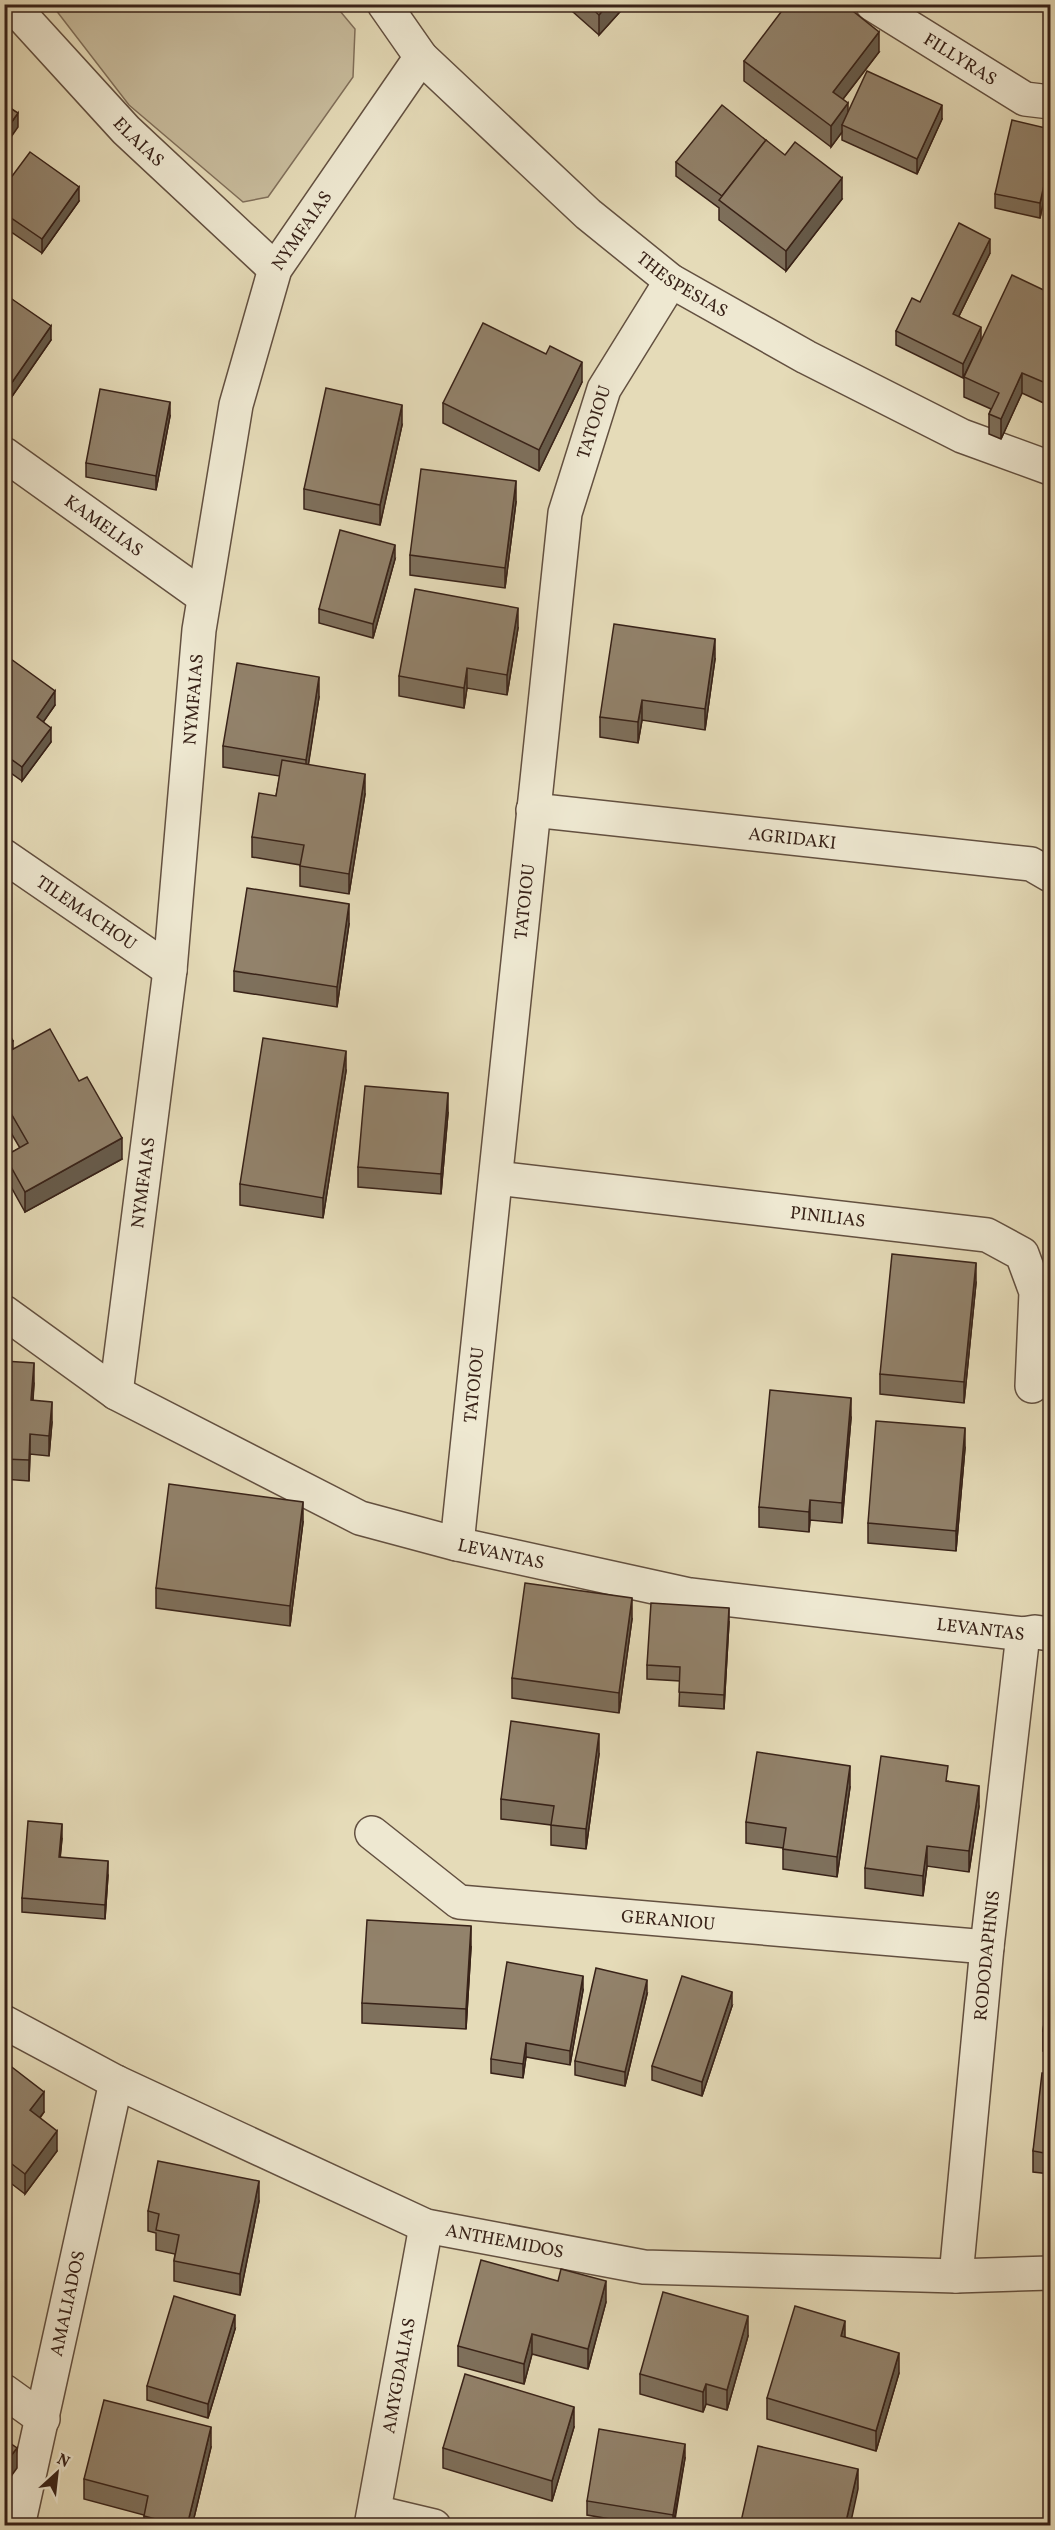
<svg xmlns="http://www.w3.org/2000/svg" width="1055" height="2530" font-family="Vollkorn,serif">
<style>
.green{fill:#c8bc9d;stroke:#806f5a;stroke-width:1.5}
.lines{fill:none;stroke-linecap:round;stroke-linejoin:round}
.minor-casing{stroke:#635040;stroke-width:36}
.minor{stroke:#eee8d1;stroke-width:33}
.wall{fill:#7e705c;stroke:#382218;stroke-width:1.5}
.shaded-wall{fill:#665b4b;stroke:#382218;stroke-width:1.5}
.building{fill:#92826b;stroke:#382218;stroke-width:1.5}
.labels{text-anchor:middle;stroke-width:6;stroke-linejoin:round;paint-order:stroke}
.street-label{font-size:18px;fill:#382218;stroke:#eee8d1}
</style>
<rect width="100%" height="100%" fill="#e5dbb8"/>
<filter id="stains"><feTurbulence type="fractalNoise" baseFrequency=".00333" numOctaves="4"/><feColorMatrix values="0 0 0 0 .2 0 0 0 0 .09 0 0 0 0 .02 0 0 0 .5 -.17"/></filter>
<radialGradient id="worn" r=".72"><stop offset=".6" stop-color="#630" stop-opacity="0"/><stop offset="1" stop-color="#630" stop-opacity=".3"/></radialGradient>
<path class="green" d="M52 5H335L355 29 353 77 268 197 243 202 129 105Z"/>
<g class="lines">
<g class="minor-casing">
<g id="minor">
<path id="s1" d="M11 4 126 130 275 269"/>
<path id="s2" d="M384 4 421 57 588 214 671 281 806 357 962 436 1050 468"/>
<path id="s3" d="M872 4 1025 99 1050 102"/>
<path id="s4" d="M4 454 204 597"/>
<path id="s5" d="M533 810 1031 864 1050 875"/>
<path id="s6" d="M4 856 170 970"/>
<path id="s7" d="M496 1178 987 1235 1022 1254 1036 1292 1032 1386"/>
<path id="s8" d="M4 1312 116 1393 360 1518 457 1544 690 1595 1023 1634 1035 1632 1050 1634"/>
<path id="s9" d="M116 1393 170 970 199 630 236 405 275 269 421 57"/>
<path id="s10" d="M457 1544 565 513 604 389 671 281"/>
<path id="s11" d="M372 1833 459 1902 987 1947"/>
<path id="s12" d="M4 2022 116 2082 426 2226 644 2267 956 2276 1050 2273"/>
<path id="s13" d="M956 2276 987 1947 1023 1634"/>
<path d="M4 2391 43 2419"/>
<path d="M375 2512 434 2526"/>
<path id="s14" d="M18 2526 116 2082"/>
<path id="s15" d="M371 2526 426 2226"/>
</g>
</g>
<use href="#minor" class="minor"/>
</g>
<g class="wall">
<path d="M564 4H627L599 35Z"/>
<path d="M879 52 843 99 848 111 942 119 917 174 842 140V132L831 147 744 81V61Z"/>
<path d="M1050 129V196L1045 195 1040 218 995 208V194Z"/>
<path d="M676 162 842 199 786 271 719 220V208L676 176Z"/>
<path d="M4 187 79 201 42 253 4 227Z"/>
<path d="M990 253 959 316 981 341 1050 293 1048 405 1022 393 1001 439 989 434V414L991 409 964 397V377L978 346 963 378 896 345V331L920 302Z"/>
<path d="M4 304 51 340 6 405 4 404Z"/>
<path d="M546 354 582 382 539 471 443 423V403Z"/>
<path d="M170 416 156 490 86 477V463Z"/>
<path d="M402 425 380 525 304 509V489Z"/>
<path d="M516 502 505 588 410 575V555Z"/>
<path d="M395 559 373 638 319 623V609Z"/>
<path d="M518 628 507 695 467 688 464 708 399 696V676Z"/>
<path d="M4 654 55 705 43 722 51 742 22 781 4 768Z"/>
<path d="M715 659 705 730 642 720 638 743 600 737V717Z"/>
<path d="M319 697 308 765 365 794 349 894 300 886V865L252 857V837L276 796 280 776 223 767V746Z"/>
<path d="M349 924 337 1007 234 991V971Z"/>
<path d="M4 1025 13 1050 122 1159 25 1212 5 1176V1156L20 1148 4 1121Z"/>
<path d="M346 1071 323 1218 240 1205V1184Z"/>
<path d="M448 1113 441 1194 358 1187V1167Z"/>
<path d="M976 1283 964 1403 880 1394V1374Z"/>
<path d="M4 1361 34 1383 33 1401 52 1422 49 1456 30 1454 29 1481 4 1479Z"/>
<path d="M851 1418 842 1523 810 1520 809 1532 759 1527V1507Z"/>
<path d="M965 1448 956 1551 868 1543V1523Z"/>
<path d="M303 1522 290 1626 156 1608V1588Z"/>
<path d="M632 1619 619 1713 512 1698V1678Z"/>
<path d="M729 1622 724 1709 679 1706 680 1681 647 1679V1665Z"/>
<path d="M599 1754 586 1849 551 1845V1825L501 1819V1799Z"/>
<path d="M948 1781 979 1806 969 1872 927 1866 923 1896 865 1888V1868Z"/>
<path d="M850 1787 837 1877 783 1869V1848L746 1843V1822Z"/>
<path d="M62 1838 60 1857 108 1875 105 1919 22 1912V1898Z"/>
<path d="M471 1947 466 2029 362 2023V2003Z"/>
<path d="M1050 1975V2052L1043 2051V2031Z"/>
<path d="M583 1990 570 2065 526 2057 523 2078 491 2073V2059Z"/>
<path d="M647 1994 625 2086 575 2075V2061Z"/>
<path d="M732 2006 702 2096 652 2080V2066Z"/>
<path d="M4 2061 44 2112 40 2118 57 2151 25 2194 4 2178Z"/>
<path d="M1050 2074V2174L1033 2172V2151Z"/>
<path d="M259 2201 240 2295 174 2281V2261L175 2254 156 2250V2233L148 2231V2211Z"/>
<path d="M558 2281 606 2302 588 2369 532 2354 524 2384 458 2366V2346Z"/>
<path d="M235 2329 208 2418 147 2400V2386Z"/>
<path d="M748 2336 727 2410 706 2404 703 2412 640 2394V2374Z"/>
<path d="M845 2337 899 2373 876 2451 767 2419V2398Z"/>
<path d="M574 2427 552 2501 443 2468V2448Z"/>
<path d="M211 2447 192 2526H144V2515L84 2499V2479Z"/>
<path d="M685 2458 674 2526H651L587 2515V2501Z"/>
</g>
<g class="shaded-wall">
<path d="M608 4H627L599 35V15Z"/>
<path d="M879 32V52L833 112V92Z"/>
<path d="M848 103V124L842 125V132L831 147V126Z"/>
<path d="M942 105V119L917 174V159Z"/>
<path d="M18 113V127L4 147V133Z"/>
<path d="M842 178V199L786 271V251Z"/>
<path d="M1045 181V195L1040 218V203Z"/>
<path d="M79 187V201L42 253V239Z"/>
<path d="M990 239V253L953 328V314Z"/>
<path d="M51 326V340L6 405V391Z"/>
<path d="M981 327V341L963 378V364Z"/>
<path d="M582 362V382L539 471V450Z"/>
<path d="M1022 373V393L1001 439V419Z"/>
<path d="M1050 379V399L1048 405V384Z"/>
<path d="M170 402V416L156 490V476Z"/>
<path d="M402 405V425L380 525V505Z"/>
<path d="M516 481V502L505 588V568Z"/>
<path d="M395 545V559L373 638V624Z"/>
<path d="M518 608V628L507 695V675Z"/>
<path d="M715 639V659L705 730V709Z"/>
<path d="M467 668V688L464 708V688Z"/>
<path d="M319 677V697L306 780V760Z"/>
<path d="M55 691V705L37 731V717Z"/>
<path d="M642 700V720L638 743V722Z"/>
<path d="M51 728V742L22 781V767Z"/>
<path d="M365 774V794L349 894V874Z"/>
<path d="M349 904V924L337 1007V987Z"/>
<path d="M13 1041V1055L4 1059V1045Z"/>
<path d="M346 1051V1071L323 1218V1198Z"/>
<path d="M448 1093V1113L441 1194V1174Z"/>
<path d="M122 1138V1159L25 1212V1192Z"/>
<path d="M976 1263V1283L964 1403V1382Z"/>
<path d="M34 1363V1383L31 1421V1400Z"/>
<path d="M851 1398V1418L842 1523V1503Z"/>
<path d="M52 1402V1422L49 1456V1436Z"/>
<path d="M965 1428V1448L956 1551V1531Z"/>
<path d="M30 1434V1454L29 1481V1460Z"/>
<path d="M810 1500V1520L809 1532V1512Z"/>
<path d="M303 1502V1522L290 1626V1606Z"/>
<path d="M632 1598V1619L619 1713V1693Z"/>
<path d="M729 1608V1622L724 1709V1695Z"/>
<path d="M599 1734V1754L586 1849V1829Z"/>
<path d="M850 1766V1787L837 1877V1857Z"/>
<path d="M979 1786V1806L969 1872V1851Z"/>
<path d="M62 1824V1838L59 1871V1857Z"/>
<path d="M927 1846V1866L923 1896V1876Z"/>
<path d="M108 1861V1875L105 1919V1905Z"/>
<path d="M471 1926V1947L466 2029V2009Z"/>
<path d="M583 1976V1990L570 2065V2051Z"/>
<path d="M647 1980V1994L625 2086V2072Z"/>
<path d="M732 1992V2006L702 2096V2082Z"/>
<path d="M526 2043V2057L523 2078V2064Z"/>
<path d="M44 2092V2112L30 2130V2110Z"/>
<path d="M57 2131V2151L25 2194V2174Z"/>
<path d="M259 2181V2201L240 2295V2274Z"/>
<path d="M606 2281V2302L588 2369V2349Z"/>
<path d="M235 2315V2329L208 2418V2404Z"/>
<path d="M748 2316V2336L727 2410V2390Z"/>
<path d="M845 2321V2342L841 2336Z"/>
<path d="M532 2334V2354L524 2384V2364Z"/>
<path d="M899 2353V2373L876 2451V2431Z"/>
<path d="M706 2384V2404L703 2412V2392Z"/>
<path d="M574 2407V2427L552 2501V2481Z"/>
<path d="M211 2427V2447L192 2526H187Z"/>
<path d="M685 2444V2458L673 2526V2515Z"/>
<path d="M17 2448V2468L4 2486V2465Z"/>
<path d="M858 2469V2489L850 2526H845Z"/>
</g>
<g class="building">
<path d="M587 4H608L599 15Z"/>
<path d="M787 4H844L879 32 833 92 848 103 831 126 744 61Z"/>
<path d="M867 71 942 105 917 159 842 125Z"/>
<path d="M4 104 18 113 4 133Z"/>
<path d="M722 105 767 141 766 140 722 196 676 162Z"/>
<path d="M1012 120 1050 129V182L1045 181 1040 203 995 194Z"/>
<path d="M766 140 785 155 795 142 842 178 786 251 719 200Z"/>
<path d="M30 152 79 187 42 239 4 213V187Z"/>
<path d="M959 223 990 239 953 314 981 327 963 364 896 331 912 298 920 302Z"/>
<path d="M1012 275 1050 293V379L1048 384 1022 373 1001 419 989 414 999 393 964 377Z"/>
<path d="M9 297 51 326 6 391 4 390V304Z"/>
<path d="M483 323 546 354 550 346 582 362 539 450 443 403Z"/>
<path d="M326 388 402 405 380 505 304 489Z"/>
<path d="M100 389 170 402 156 476 86 463Z"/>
<path d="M421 469 516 481 505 568 410 555Z"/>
<path d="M340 530 395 545 373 624 319 609Z"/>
<path d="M415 589 518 608 507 675 467 668 464 688 399 676Z"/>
<path d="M614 624 715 639 705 709 642 700 638 722 600 717Z"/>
<path d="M4 654 55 691 37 717 51 728 22 767 4 754Z"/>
<path d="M237 663 319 677 306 760 223 746Z"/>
<path d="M282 760 365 774 349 874 300 866 304 845 252 837 259 793 276 796Z"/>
<path d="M247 888 349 904 337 987 234 971Z"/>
<path d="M4 1025 13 1041 4 1045Z"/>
<path d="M50 1029 79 1081 87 1077 122 1138 25 1192 5 1156 28 1143 4 1101V1054Z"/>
<path d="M263 1038 346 1051 323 1198 240 1184Z"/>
<path d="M365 1086 448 1093 441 1174 358 1167Z"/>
<path d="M892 1254 976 1263 964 1382 880 1374Z"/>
<path d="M4 1361 34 1363 31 1400 52 1402 49 1436 30 1434 29 1460 4 1459Z"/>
<path d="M770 1390 851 1398 842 1503 810 1500 809 1512 759 1507Z"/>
<path d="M876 1421 965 1428 956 1531 868 1523Z"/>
<path d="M169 1484 303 1502 290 1606 156 1588Z"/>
<path d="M525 1583 632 1598 619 1693 512 1678Z"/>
<path d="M651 1603 729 1608 724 1695 679 1692 680 1667 647 1665Z"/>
<path d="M511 1721 599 1734 586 1829 551 1825 554 1806 501 1799Z"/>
<path d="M757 1752 850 1766 837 1857 783 1849 786 1828 746 1822Z"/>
<path d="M881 1756 948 1766 946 1781 979 1786 969 1851 927 1846 923 1876 865 1868Z"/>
<path d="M28 1821 62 1824 59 1857 108 1861 105 1905 22 1898Z"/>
<path d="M367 1920 471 1926 466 2009 362 2003Z"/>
<path d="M507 1962 583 1976 570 2051 526 2043 523 2064 491 2059Z"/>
<path d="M596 1968 647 1980 625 2072 575 2061Z"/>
<path d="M1050 1975V2032L1043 2031Z"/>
<path d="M682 1976 732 1992 702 2082 652 2066Z"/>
<path d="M4 2061 44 2092 30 2110 57 2131 25 2174 4 2158Z"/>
<path d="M1042 2073 1050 2074V2154L1033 2151Z"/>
<path d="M158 2161 259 2181 240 2274 174 2261 179 2235 156 2230 159 2214 148 2211Z"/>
<path d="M481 2260 558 2281 561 2269 606 2281 588 2349 532 2334 524 2364 458 2346Z"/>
<path d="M663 2292 748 2316 727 2390 706 2384 703 2392 640 2374Z"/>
<path d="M174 2296 235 2315 208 2404 147 2386Z"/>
<path d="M795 2306 845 2321 841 2336 899 2353 876 2431 767 2398Z"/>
<path d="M465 2374 574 2407 552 2481 443 2448Z"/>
<path d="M104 2400 211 2427 187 2526H182L144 2516 148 2496 84 2479Z"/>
<path d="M599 2429 685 2444 673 2515 587 2501Z"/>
<path d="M4 2439 17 2448 4 2465Z"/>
<path d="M758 2446 858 2469 845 2526H740Z"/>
</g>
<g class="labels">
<g class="street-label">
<text dy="6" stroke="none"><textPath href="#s3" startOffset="104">FILLYRAS</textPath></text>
<text dy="6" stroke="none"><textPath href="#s1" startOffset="188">ELAIAS</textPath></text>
<text dy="6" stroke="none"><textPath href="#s9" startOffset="1184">NYMFAIAS</textPath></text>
<text dy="6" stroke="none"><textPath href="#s2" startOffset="412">THESPESIAS</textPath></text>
<text dy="6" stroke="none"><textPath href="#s10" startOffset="1132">TATOIOU</textPath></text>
<text dy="6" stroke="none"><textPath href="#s4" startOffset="123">KAMELIAS</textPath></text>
<text dy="6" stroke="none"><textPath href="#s9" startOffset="698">NYMFAIAS</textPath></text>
<text dy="6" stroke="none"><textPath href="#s5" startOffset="261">AGRIDAKI</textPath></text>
<text dy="6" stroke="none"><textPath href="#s10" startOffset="646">TATOIOU</textPath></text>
<text dy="6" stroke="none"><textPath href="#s6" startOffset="100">TILEMACHOU</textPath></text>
<text dy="6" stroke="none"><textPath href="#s9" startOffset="212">NYMFAIAS</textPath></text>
<text dy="6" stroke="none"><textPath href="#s7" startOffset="334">PINILIAS</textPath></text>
<text dy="6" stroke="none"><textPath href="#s10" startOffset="160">TATOIOU</textPath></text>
<text dy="6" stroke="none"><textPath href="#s8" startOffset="558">LEVANTAS</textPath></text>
<text dy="6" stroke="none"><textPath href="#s8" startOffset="1044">LEVANTAS</textPath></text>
<text dy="6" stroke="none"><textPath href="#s11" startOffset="321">GERANIOU</textPath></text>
<text dy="6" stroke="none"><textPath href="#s13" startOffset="322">RODODAPHNIS</textPath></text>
<text dy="6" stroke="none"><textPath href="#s12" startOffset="549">ANTHEMIDOS</textPath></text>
<text dy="6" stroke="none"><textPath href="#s14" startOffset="228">AMALIADOS</textPath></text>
<text dy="6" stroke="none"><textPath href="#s15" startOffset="153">AMYGDALIAS</textPath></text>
</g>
</g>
<rect width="1055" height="2530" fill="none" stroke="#e5dbb8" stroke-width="24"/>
<rect x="6" y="6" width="1043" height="2518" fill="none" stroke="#382218" stroke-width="3"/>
<rect x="12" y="12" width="1031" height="2506" fill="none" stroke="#382218" stroke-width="1.5"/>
<g transform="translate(57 2473) rotate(27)" stroke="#eee8d1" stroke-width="4.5" paint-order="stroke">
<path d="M0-4.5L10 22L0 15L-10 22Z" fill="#382218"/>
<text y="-9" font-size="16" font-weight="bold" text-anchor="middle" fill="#382218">N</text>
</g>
<rect width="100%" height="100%" filter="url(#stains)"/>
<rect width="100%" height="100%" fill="url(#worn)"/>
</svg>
